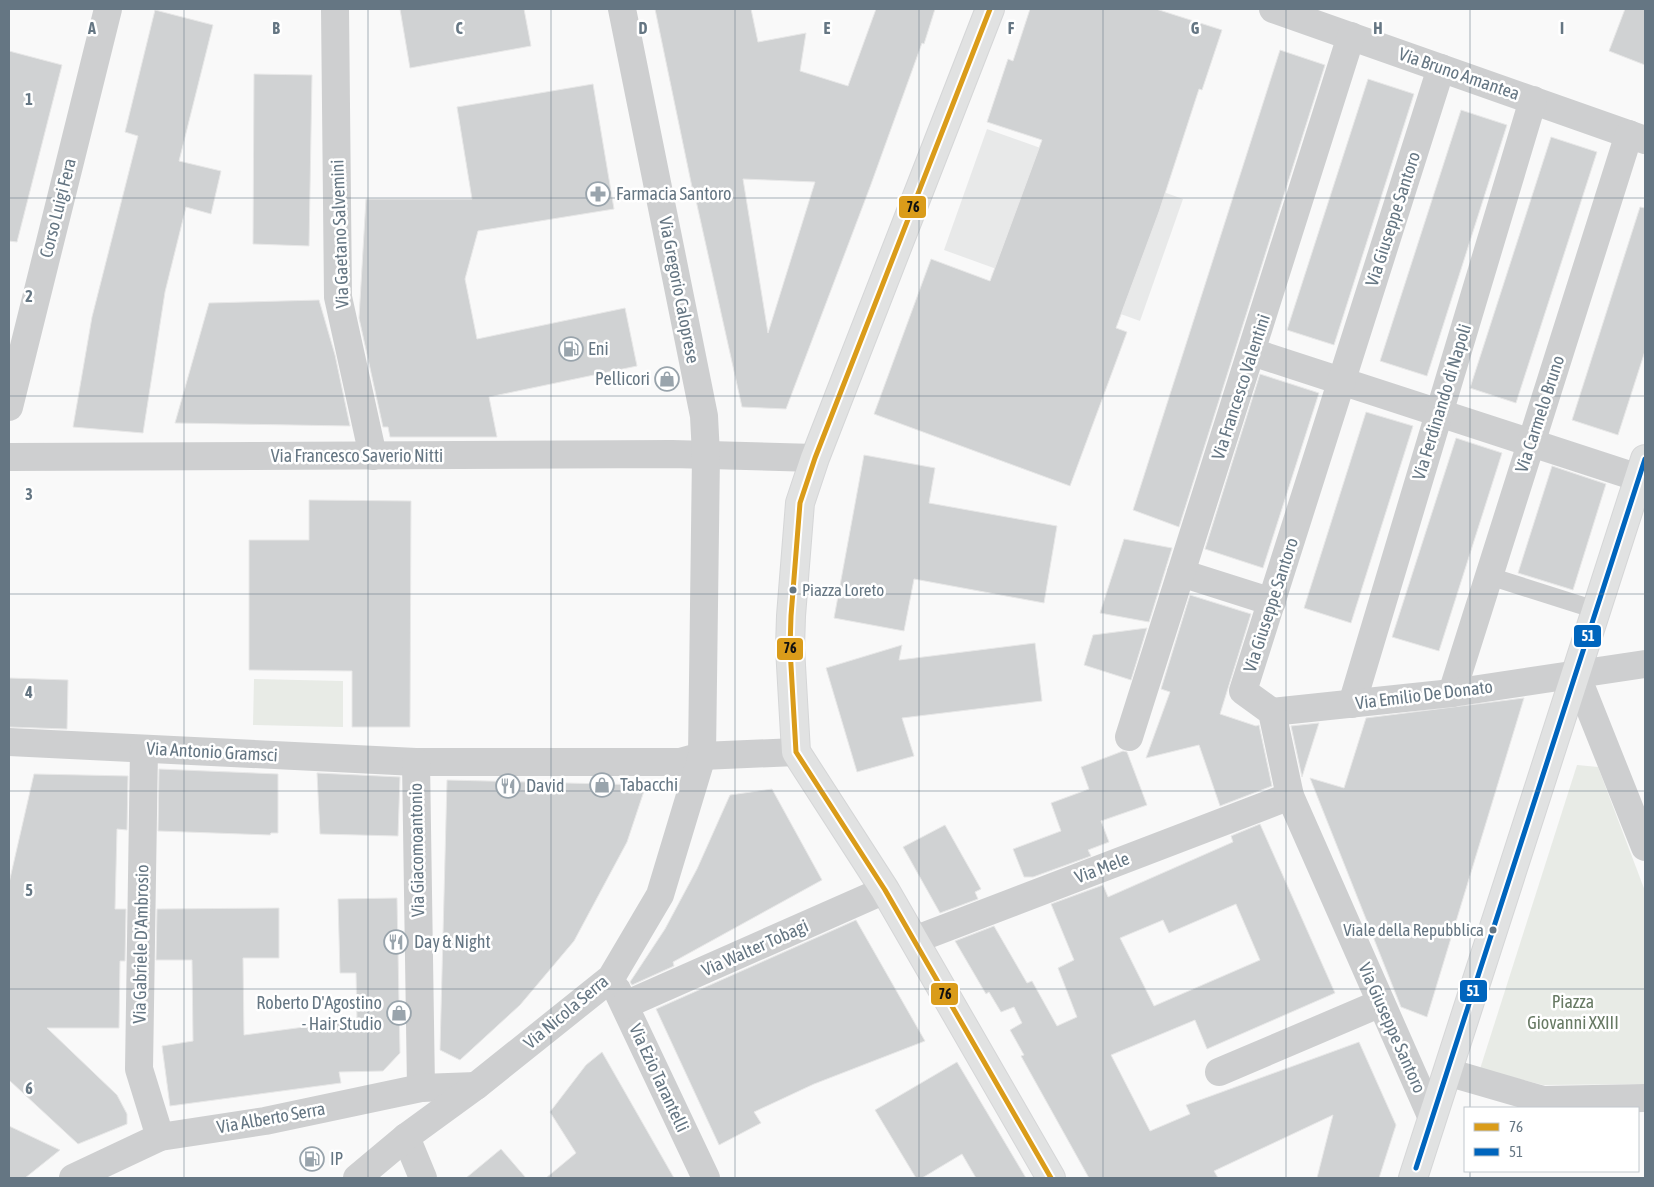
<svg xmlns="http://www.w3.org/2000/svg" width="1654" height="1187" font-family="'Asap Condensed',sans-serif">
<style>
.built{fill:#e8e9e9}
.green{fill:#e8ebe6}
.building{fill:#d0d2d3;stroke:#e8e8e8;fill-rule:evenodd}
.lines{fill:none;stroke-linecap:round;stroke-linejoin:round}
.secondary-casing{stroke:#d5d6d7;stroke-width:30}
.lane{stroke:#cecfd0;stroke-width:18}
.street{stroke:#cecfd0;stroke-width:28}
.secondary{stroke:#e1e2e2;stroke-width:28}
.bus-1-casing{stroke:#fff;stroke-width:9}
.bus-2-casing{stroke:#fff;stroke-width:9}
.bus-1{stroke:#da9c1a;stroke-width:5}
.bus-2{stroke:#0065bd;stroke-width:5}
.grid{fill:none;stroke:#657683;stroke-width:1;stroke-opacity:0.55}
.bus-dot{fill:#657683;stroke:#fff;stroke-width:2}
.labels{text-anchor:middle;stroke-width:5;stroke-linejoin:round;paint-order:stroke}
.bus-label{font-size:17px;fill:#657683;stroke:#fff;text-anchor:start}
.street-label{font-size:18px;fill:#657683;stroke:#fff}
.poi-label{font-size:18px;fill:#657683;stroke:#fff;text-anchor:start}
.park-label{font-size:18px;fill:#687a64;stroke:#fff}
.grid-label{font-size:16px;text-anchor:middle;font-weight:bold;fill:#657683;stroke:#fff;stroke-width:5;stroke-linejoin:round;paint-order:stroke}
.line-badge{stroke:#fff;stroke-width:2}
.badge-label{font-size:14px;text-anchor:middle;font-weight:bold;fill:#fff}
.pale-badge-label{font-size:14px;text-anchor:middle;font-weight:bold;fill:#111}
</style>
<rect width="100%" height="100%" fill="#f9f9f9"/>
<path class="built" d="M987 129 1183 199 1140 321 944 250Z"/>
<g class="green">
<path d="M254 679 343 681V727L253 725Z"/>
<path d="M1577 765 1598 767 1645 891V1084L1543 1085 1480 1069Z"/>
</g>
<g class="building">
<path d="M400 9H524L531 46 410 68Z"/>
<path d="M655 9H751L758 42 806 33 800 71 848 86 876 9H935L924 44 922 43 870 187 786 409 742 407 693 187H692ZM743 179 815 182 768 333Z"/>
<path d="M1030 9H1156L1222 30 1202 90 1199 89 1159 212 1116 328 1127 332 1070 486 874 414 931 259 990 281 1042 140 987 122 1008 59 1013 61Z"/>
<path d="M1625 9H1645V65L1609 51Z"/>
<path d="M155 10 213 25 179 161 221 171 211 214 186 207 165 292 143 433 73 427 92 317 138 136 125 132Z"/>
<path d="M1280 50 1325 65 1179 527 1133 510Z"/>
<path d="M9 51 62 65 17 242 9 241Z"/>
<path d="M254 74 312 75 309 246 253 244Z"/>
<path d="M1368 79 1414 94 1334 345 1287 330Z"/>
<path d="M593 84 614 209 478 231 465 279 477 339 625 308 637 366 489 397 497 437H390L388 427H383L359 318 366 199H472L457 107Z"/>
<path d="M1461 110 1507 125 1427 376 1380 361Z"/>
<path d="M1551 137 1597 152 1516 403 1470 388Z"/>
<path d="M1640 207 1645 208V351L1618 435 1572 420Z"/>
<path d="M319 300 335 355 350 426 175 423 209 303Z"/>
<path d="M1260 374 1319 393 1263 568 1205 549Z"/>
<path d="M1366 412 1413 426 1351 623 1304 608Z"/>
<path d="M1456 438 1502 453 1439 651 1392 637Z"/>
<path d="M864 455 935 468 929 503 1057 526 1044 603 914 579 904 631 834 618Z"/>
<path d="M1552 466 1606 484 1573 590 1518 573Z"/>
<path d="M309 500 411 501 410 727H352V671L249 670V540H309Z"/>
<path d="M1124 539 1172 548 1149 622 1100 613Z"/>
<path d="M1190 595 1251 614 1220 714 1256 726 1259 725 1272 786 1220 806 1199 745 1146 758 1170 692 1161 689Z"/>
<path d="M1147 628 1131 680 1084 665 1093 635Z"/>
<path d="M1035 643 1042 701 902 718 914 756 857 772 826 668 902 645 899 660Z"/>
<path d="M9 678 68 680 67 729 9 727Z"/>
<path d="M1524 698 1427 1017 1401 1007 1310 778 1344 788 1366 718Z"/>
<path d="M1319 723 1302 777 1291 726Z"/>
<path d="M1123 751 1127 752 1147 805 1101 821 1109 842 1088 850 1091 856 1033 877H1024L1013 849 1061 831 1051 803 1089 789 1081 767Z"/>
<path d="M159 769 278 774V833H271L270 835 158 831Z"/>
<path d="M317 773 400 777 398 836 320 834Z"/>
<path d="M34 774 128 776 127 830 117 829 115 909H126L125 961H120L119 1028H47L117 1095 127 1114V1124L78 1144 9 1080V883Z"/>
<path d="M447 780 646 785 627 842 574 941 520 1005 460 1060 440 1050Z"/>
<path d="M772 789 822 880 673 962 674 966 632 985 630 982 665 929 697 869 730 795Z"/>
<path d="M1260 824 1335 993 1207 1049 1195 1020 1111 1055 1150 1131 1190 1114 1186 1105 1359 1042 1396 1125 1379 1178H1317L1333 1115 1214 1171 1218 1178H1089L1021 1056 1024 1055 1010 1030 1022 1023 1014 1007 1001 1012 989 992 986 994 955 941 994 926 1027 983 1032 981 1057 1026 1077 1017 1058 968 1074 960 1051 904 1103 885 1108 897 1233 842 1231 836ZM1236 904 1260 960 1154 1006 1120 938 1163 920 1169 933Z"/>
<path d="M945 825 981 889 975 892 978 899 940 913 903 847Z"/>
<path d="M397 898 400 1053 383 1071 339 1072 341 1083 170 1106 162 1046 193 1041 192 960H156L157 909 279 908V958H243L244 1035 357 1020 356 973H340L338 899Z"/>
<path d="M856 920 925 1041 814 1084 754 1112 761 1123 719 1145 656 1009Z"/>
<path d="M602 1052 674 1178H546L576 1153 550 1112 586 1065Z"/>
<path d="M957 1062 1026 1178H976L962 1154 922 1178H916L875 1110Z"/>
<path d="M9 1126 60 1150 25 1178H9Z"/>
<path d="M501 1149 526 1178H466Z"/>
</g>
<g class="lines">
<g class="secondary-casing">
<g id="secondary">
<path d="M990 9 815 458 800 503 791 616 790 648 796 752 885 890 1051 1178"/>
<path d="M1413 1178 1645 459"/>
</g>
</g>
<path class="lane" d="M1489 576 1596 610"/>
<g class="street">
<path d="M335 9 338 297 373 456"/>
<path d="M1273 9 1645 140"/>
<path d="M1252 352 1639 478"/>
<path d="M9 407 108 9"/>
<path d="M9 457 672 454 815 458"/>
<path d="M1181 573 1272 602"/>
<path d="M1576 674 1645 847"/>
<path d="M1452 693 1629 134"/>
<path d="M1352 704 1533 100"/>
<path d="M1272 712 1452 693 1645 664"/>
<path d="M1129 737 1351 36"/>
<path d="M9 742 416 762H680L702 756 796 752"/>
<path d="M144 749 139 1069 160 1137"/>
<path d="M416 762 421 1088"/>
<path d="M914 940 1290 796"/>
<path d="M617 990 706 1178"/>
<path d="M625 1005 885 890"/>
<path d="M1219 1072 1381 1003"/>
<path d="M1447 1072 1543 1100 1645 1098"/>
<path d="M1432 1118 1290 796 1272 712 1243 691 1441 68"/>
<path d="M406 1137 423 1178"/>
<path d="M73 1178 160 1137 265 1121 421 1088 476 1086"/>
<path d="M357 1178 406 1137 476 1086 611 978 660 895 702 756 706 455 704 416 622 9"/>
</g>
<use href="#secondary" class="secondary"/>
<g class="bus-1-casing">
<path id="bus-1" d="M990 9 815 458 800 503 791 616 790 648 796 752 885 890 1051 1178"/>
</g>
<g class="bus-2-casing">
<path id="bus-2" d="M1416 1168 1645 459"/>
</g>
<use href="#bus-1" class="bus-1"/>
<use href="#bus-2" class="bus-2"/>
</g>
<path class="grid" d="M184 9V1178M368 9V1178M551 9V1178M735 9V1178M919 9V1178M1103 9V1178M1286 9V1178M1470 9V1108M9 198H1645M9 396H1645M9 594H1645M9 791H1645M9 989H1645M1470 1171V1178"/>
<defs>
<g id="pharmacy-ring" transform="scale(1.25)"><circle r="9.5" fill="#fff" stroke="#99a4ac" stroke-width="1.5"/><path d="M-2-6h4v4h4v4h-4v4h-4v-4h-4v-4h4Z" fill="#99a4ac"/></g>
<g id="fuel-ring" transform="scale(1.25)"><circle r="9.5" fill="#fff" stroke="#99a4ac" stroke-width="1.5"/><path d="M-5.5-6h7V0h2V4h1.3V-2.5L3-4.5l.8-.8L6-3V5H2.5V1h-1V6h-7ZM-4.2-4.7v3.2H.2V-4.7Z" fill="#99a4ac"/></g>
<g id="shop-ring" transform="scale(1.25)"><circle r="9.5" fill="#fff" stroke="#99a4ac" stroke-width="1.5"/><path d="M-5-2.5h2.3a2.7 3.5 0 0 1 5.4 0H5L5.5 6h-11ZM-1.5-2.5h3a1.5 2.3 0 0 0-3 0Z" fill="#99a4ac"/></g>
<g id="restaurant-ring" transform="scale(1.25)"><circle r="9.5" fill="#fff" stroke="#99a4ac" stroke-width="1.5"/><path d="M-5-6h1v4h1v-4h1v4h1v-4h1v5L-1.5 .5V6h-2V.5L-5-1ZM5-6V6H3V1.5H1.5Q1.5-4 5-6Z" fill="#99a4ac"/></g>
</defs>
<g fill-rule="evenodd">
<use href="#pharmacy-ring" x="598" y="194"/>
<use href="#fuel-ring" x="571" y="349"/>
<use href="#shop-ring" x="667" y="379"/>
<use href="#shop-ring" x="602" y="785"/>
<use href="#restaurant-ring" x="508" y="786"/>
<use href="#restaurant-ring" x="396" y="942"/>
<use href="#shop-ring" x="399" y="1013"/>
<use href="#fuel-ring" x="312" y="1159"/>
</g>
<g class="bus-dot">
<circle cx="793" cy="590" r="4.5"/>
<circle cx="1493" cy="930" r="4.5"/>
</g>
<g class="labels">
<g class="bus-label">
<text x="802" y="596">Piazza Loreto</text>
<text x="1484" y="936" text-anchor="end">Viale della Repubblica</text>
</g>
<g class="street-label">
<text transform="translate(1459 74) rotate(19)" y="6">Via Bruno Amantea</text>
<text transform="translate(58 208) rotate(-76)" y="6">Corso Luigi Fera</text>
<text transform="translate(1393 219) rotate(-72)" y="6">Via Giuseppe Santoro</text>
<text transform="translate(340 234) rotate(-92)" y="6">Via Gaetano Salvemini</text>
<text transform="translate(679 290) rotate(79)" y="6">Via Gregorio Caloprese</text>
<text transform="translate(1241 387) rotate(-72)" y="6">Via Francesco Valentini</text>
<text transform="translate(1442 402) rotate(-73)" y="6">Via Ferdinando di Napoli</text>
<text transform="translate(1540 414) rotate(-72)" y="6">Via Carmelo Bruno</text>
<text x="357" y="462">Via Francesco Saverio Nitti</text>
<text transform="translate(1271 605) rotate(-72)" y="6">Via Giuseppe Santoro</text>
<text transform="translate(1424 695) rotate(-7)" y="6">Via Emilio De Donato</text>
<text transform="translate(212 752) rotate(3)" y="6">Via Antonio Gramsci</text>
<text transform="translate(417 850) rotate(-91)" y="6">Via Giacomoantonio</text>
<text transform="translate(1102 868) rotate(-21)" y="6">Via Mele</text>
<text transform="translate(141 944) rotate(-89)" y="6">Via Gabriele D'Ambrosio</text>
<text transform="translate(755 948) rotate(-24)" y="6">Via Walter Tobagi</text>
<text transform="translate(566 1012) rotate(-40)" y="6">Via Nicola Serra</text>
<text transform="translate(1392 1028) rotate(66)" y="6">Via Giuseppe Santoro</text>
<text transform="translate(659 1078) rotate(65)" y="6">Via Ezio Tarantelli</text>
<text transform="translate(271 1118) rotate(-10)" y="6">Via Alberto Serra</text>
</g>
<g class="poi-label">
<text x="616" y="200">Farmacia Santoro</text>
<text x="588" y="355">Eni</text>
<text x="650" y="385" text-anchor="end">Pellicori</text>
<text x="620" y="791">Tabacchi</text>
<text x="526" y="792">David</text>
<text x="414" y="948">Day &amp; Night</text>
<text x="382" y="1009" text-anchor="end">Roberto D'Agostino<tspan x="382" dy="21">- Hair Studio</tspan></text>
<text x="330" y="1165">IP</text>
</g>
<g class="park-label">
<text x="1573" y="1008">Piazza<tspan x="1573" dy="21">Giovanni XXIII</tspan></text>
</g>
</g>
<g class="grid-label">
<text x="92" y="34">A</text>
<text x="276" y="34">B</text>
<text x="459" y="34">C</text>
<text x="643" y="34">D</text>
<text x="827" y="34">E</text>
<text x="1011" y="34">F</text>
<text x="1195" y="34">G</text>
<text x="1378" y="34">H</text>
<text x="1562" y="34">I</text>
<text x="29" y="105">1</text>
<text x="29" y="302">2</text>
<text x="29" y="500">3</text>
<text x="29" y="698">4</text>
<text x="29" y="896">5</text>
<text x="29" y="1094">6</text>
</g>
<g class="line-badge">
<rect x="898" y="195" width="29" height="24" rx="5" fill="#da9c1a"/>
<rect x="1573" y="624" width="29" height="24" rx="5" fill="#0065bd"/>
<rect x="776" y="637" width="28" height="24" rx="5" fill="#da9c1a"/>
<rect x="1459" y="979" width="29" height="24" rx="5" fill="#0065bd"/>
<rect x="930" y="982" width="29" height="24" rx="5" fill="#da9c1a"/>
</g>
<g class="badge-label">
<text x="1588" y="641">51</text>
<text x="1473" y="996">51</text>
</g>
<g class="pale-badge-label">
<text x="913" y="212">76</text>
<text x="790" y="653">76</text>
<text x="945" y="999">76</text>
</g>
<rect width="1654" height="1187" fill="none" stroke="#657683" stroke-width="20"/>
<rect x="1464" y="1107" width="175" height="65" fill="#ffffff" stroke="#c1c8cd"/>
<rect x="1474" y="1123" width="25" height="8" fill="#da9c1a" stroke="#c1c8cd"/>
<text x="1509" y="1132" font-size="15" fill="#657683">76</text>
<rect x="1474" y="1148" width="25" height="8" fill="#0065bd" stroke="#c1c8cd"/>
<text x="1509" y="1157" font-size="15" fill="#657683">51</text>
</svg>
